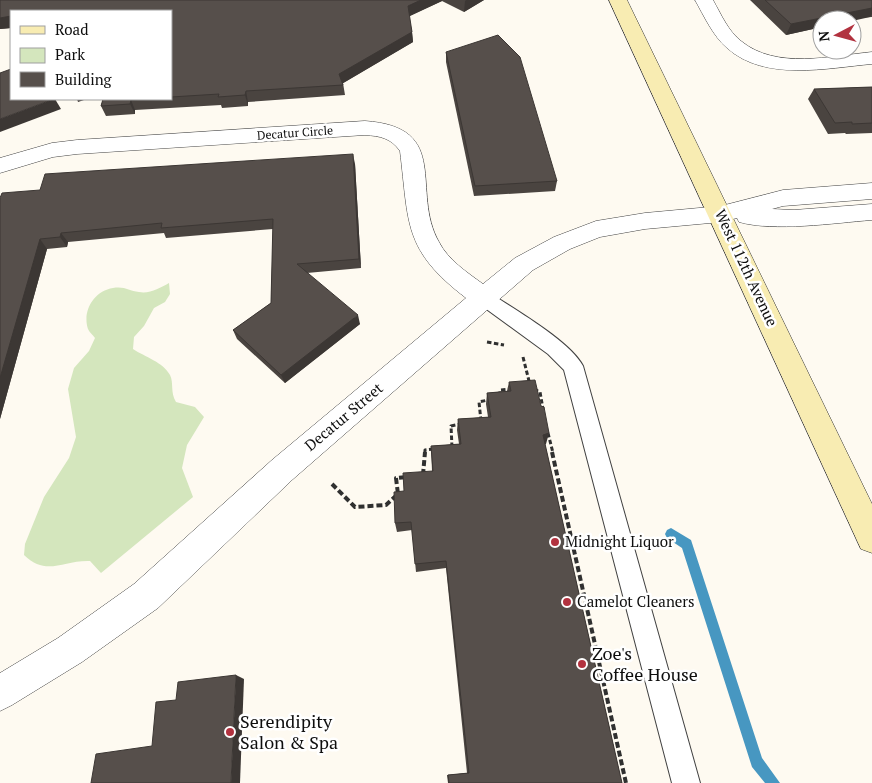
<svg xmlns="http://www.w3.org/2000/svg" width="872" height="783" font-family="'PT Serif',serif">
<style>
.green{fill:#d4e6bd}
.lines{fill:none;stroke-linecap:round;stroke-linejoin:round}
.stream{fill:#4797c1;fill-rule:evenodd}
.lane-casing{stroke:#414141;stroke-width:2}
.street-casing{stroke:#414141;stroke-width:1}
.secondary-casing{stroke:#303030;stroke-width:1}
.path-far1{stroke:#303030;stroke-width:3;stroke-dasharray:4.5 2.5;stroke-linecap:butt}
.path{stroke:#303030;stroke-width:4;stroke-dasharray:6 3;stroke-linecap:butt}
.lane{fill:#fff;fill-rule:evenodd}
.street{fill:#fff;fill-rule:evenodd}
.secondary{fill:#f8ecb2;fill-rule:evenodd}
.wall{fill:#4a4440}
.shaded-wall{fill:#3c3734}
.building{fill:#564f4b;stroke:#3c3734}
.poi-dot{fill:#b2323f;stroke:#fff;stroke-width:2}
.labels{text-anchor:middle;stroke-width:5;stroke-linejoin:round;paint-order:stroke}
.far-street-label{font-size:12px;fill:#0e0e0e;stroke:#fff}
.street-label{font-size:15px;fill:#0e0e0e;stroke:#fff}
.poi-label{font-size:15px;fill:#0e0e0e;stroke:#fff;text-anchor:start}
.near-poi-label{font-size:18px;fill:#0e0e0e;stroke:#fff;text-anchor:start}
</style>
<rect width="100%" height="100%" fill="#fefaf1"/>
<path class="green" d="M169 283 170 294 165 302 154 308 144 326 134 337 133 349C145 357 163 362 170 375 174 383 170 392 176 402L195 407 204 417 187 445 182 468 193 497 101 573 90 561C62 560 47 577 24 555L25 544 44 497 69 458 76 437 68 389 74 368 89 351 95 338C93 335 89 332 88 329 82 311 94 291 113 288 125 286 129 291 139 292 150 294 160 288 169 283Z"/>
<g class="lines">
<path class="stream" d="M671 528 691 540 762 758 780 783H765L752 767 682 548 667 538 665 534 667 530Z"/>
<g class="lane-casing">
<path id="lane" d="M484 291 490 293C515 310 570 341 583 366L700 783H672L564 370 548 354 478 303 475 298 478 293Z"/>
</g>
<g class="street-casing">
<g id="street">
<path d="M695 0H713C721 14 728 31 741 41 776 70 831 56 872 52V64C827 68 765 82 727 48 713 36 704 16 695 0Z"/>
<path d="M365 121C453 127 410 191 439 242 448 260 468 273 483 284L515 258 554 237 596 221 645 213 721 206 783 190 872 183V199L783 206 772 209 794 210 872 204V220C834 223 774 232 739 222L737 218 721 222 645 229 600 237 570 249 533 270 292 480 158 608 82 662 12 705 0 711V673L58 638 134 584 272 460 466 298C403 250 409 224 400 151 391 138 380 136 365 135L77 154 53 157 0 173V158L52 143 77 140Z"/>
</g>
</g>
<g class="secondary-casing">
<path id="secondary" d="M609 0H627L872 504V553L861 549Z"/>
</g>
<g class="path-far1">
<path d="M487 342 504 345"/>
<path d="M523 357 530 385"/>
<path d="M534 389 540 392 543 409"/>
<path d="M500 396V390L511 389"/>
<path d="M481 421 479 402 488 400"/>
<path d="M548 433 553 453"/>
<path d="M452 447 451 426 460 424"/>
<path d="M425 453V450L434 449"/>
</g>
<g class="path">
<path d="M552 452 626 783"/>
<path d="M423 475 425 452"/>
<path d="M332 484 355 507 386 505 398 494 396 478 407 477"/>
</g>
<use href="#lane" class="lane"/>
<use href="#street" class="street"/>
<use href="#secondary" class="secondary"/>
</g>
<g class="wall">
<path d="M0 0H484L464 12 442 1 409 16 412 32 413 42 343 83 345 95 248 102V106L222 108 221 105 135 110V114L106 116 101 106 103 99H171V11H11V28L0 29Z"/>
<path d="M750 0H872V17L822 20V27L786 35Z"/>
<path d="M446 52 557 181 555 191 474 196 446 62Z"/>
<path d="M872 87V133L846 134 845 133 828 134 808 99 814 89Z"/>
<path d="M355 164 361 268 307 273 360 324 285 383 237 339 233 330 271 303 273 229 166 238 164 233 68 242 67 247 47 249 0 419V198Z"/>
<path d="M509 382 541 406 549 433 545 444 622 783H448L447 775 467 773 446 568 416 572 412 530 397 532 395 523 404 491 432 471 431 446 459 444 457 430 458 419 488 417 486 404 487 393 507 391Z"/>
</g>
<g class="shaded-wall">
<path d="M421 0H442V1L408 17V6Z"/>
<path d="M466 0H484L464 12 465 1Z"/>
<path d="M872 8V14L870 17 852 21V20H822V27L786 35 791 24Z"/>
<path d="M11 16V28L0 29V18Z"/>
<path d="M412 32 413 42 340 85 339 74Z"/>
<path d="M246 91 248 102V106L245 95Z"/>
<path d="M54 99H55L61 109 0 132V119Z"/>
<path d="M77 99H87L78 102Z"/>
<path d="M131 100 135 110V114L130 104Z"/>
<path d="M353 154 355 164 361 268 359 259Z"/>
<path d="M61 233 68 242 67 247 60 237Z"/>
<path d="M40 239 47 249 0 419V378Z"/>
<path d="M358 315 360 324 285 383 281 375Z"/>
<path d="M549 433 546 444 540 446 543 435Z"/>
<path d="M236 675 244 679 240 783H231Z"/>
</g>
<g class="building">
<path d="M0 0H421L408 6 412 32 339 74 343 85 246 91 245 95 218 97 219 94 171 97V11H11V16L0 18Z"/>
<path d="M765 0H872V8L791 24Z"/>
<path d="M498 35 520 57 557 181 475 186 446 52Z"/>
<path d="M11 69V99H54L0 119V73Z"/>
<path d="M872 87V123L852 124V122L835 123 814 89Z"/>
<path d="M103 99H144L131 100 130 104 101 106Z"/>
<path d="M353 154 359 259 297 264 358 315 281 375 233 330 271 303 273 219 161 228 162 223 61 233 60 237 40 239 0 378V198L2 193 40 190 45 174Z"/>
<path d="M535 380 541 406 544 407 549 433 543 435 622 783H449L448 775 469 773 446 561 415 564 411 522 395 523 394 492 404 491 403 473 433 471 431 446 461 444 458 419 491 417 487 393 511 391 509 382Z"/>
<path d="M236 675 231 783H91L96 754 152 746 156 702 176 700 178 682Z"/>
</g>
<g class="poi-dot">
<circle cx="555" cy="542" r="5"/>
<circle cx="567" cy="602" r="5"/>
<circle cx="582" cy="664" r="5"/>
<circle cx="230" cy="732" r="5"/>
</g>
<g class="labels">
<g class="far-street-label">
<text transform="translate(295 133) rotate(-4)" y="4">Decatur Circle</text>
</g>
<g class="street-label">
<text transform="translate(746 268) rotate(65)" y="5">West 112th Avenue</text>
<text transform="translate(344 417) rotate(-40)" y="5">Decatur Street</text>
</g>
<g class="poi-label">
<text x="565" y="547">Midnight Liquor</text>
<text x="577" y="607">Camelot Cleaners</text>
</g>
<g class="near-poi-label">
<text x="592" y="660">Zoe's<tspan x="592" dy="21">Coffee House</tspan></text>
<text x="240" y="728">Serendipity<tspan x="240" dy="21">Salon &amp; Spa</tspan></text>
</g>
</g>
<rect x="10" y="10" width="162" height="90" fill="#ffffff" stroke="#9f9f9f"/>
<rect x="20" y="26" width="25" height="8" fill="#f8ecb2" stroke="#9f9f9f"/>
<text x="55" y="35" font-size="15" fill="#0e0e0e">Road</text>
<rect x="20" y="48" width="25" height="15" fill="#d4e6bd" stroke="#9f9f9f"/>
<text x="55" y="60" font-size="15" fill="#0e0e0e">Park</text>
<rect x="20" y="72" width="25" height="15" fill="#564f4b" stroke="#9f9f9f"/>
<text x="55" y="85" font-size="15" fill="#0e0e0e">Building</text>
<g transform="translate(837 35) rotate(264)"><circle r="24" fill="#ffffff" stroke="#9f9f9f"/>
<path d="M0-4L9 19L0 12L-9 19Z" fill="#b2323f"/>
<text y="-8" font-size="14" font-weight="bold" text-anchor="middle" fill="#0e0e0e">N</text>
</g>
</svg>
